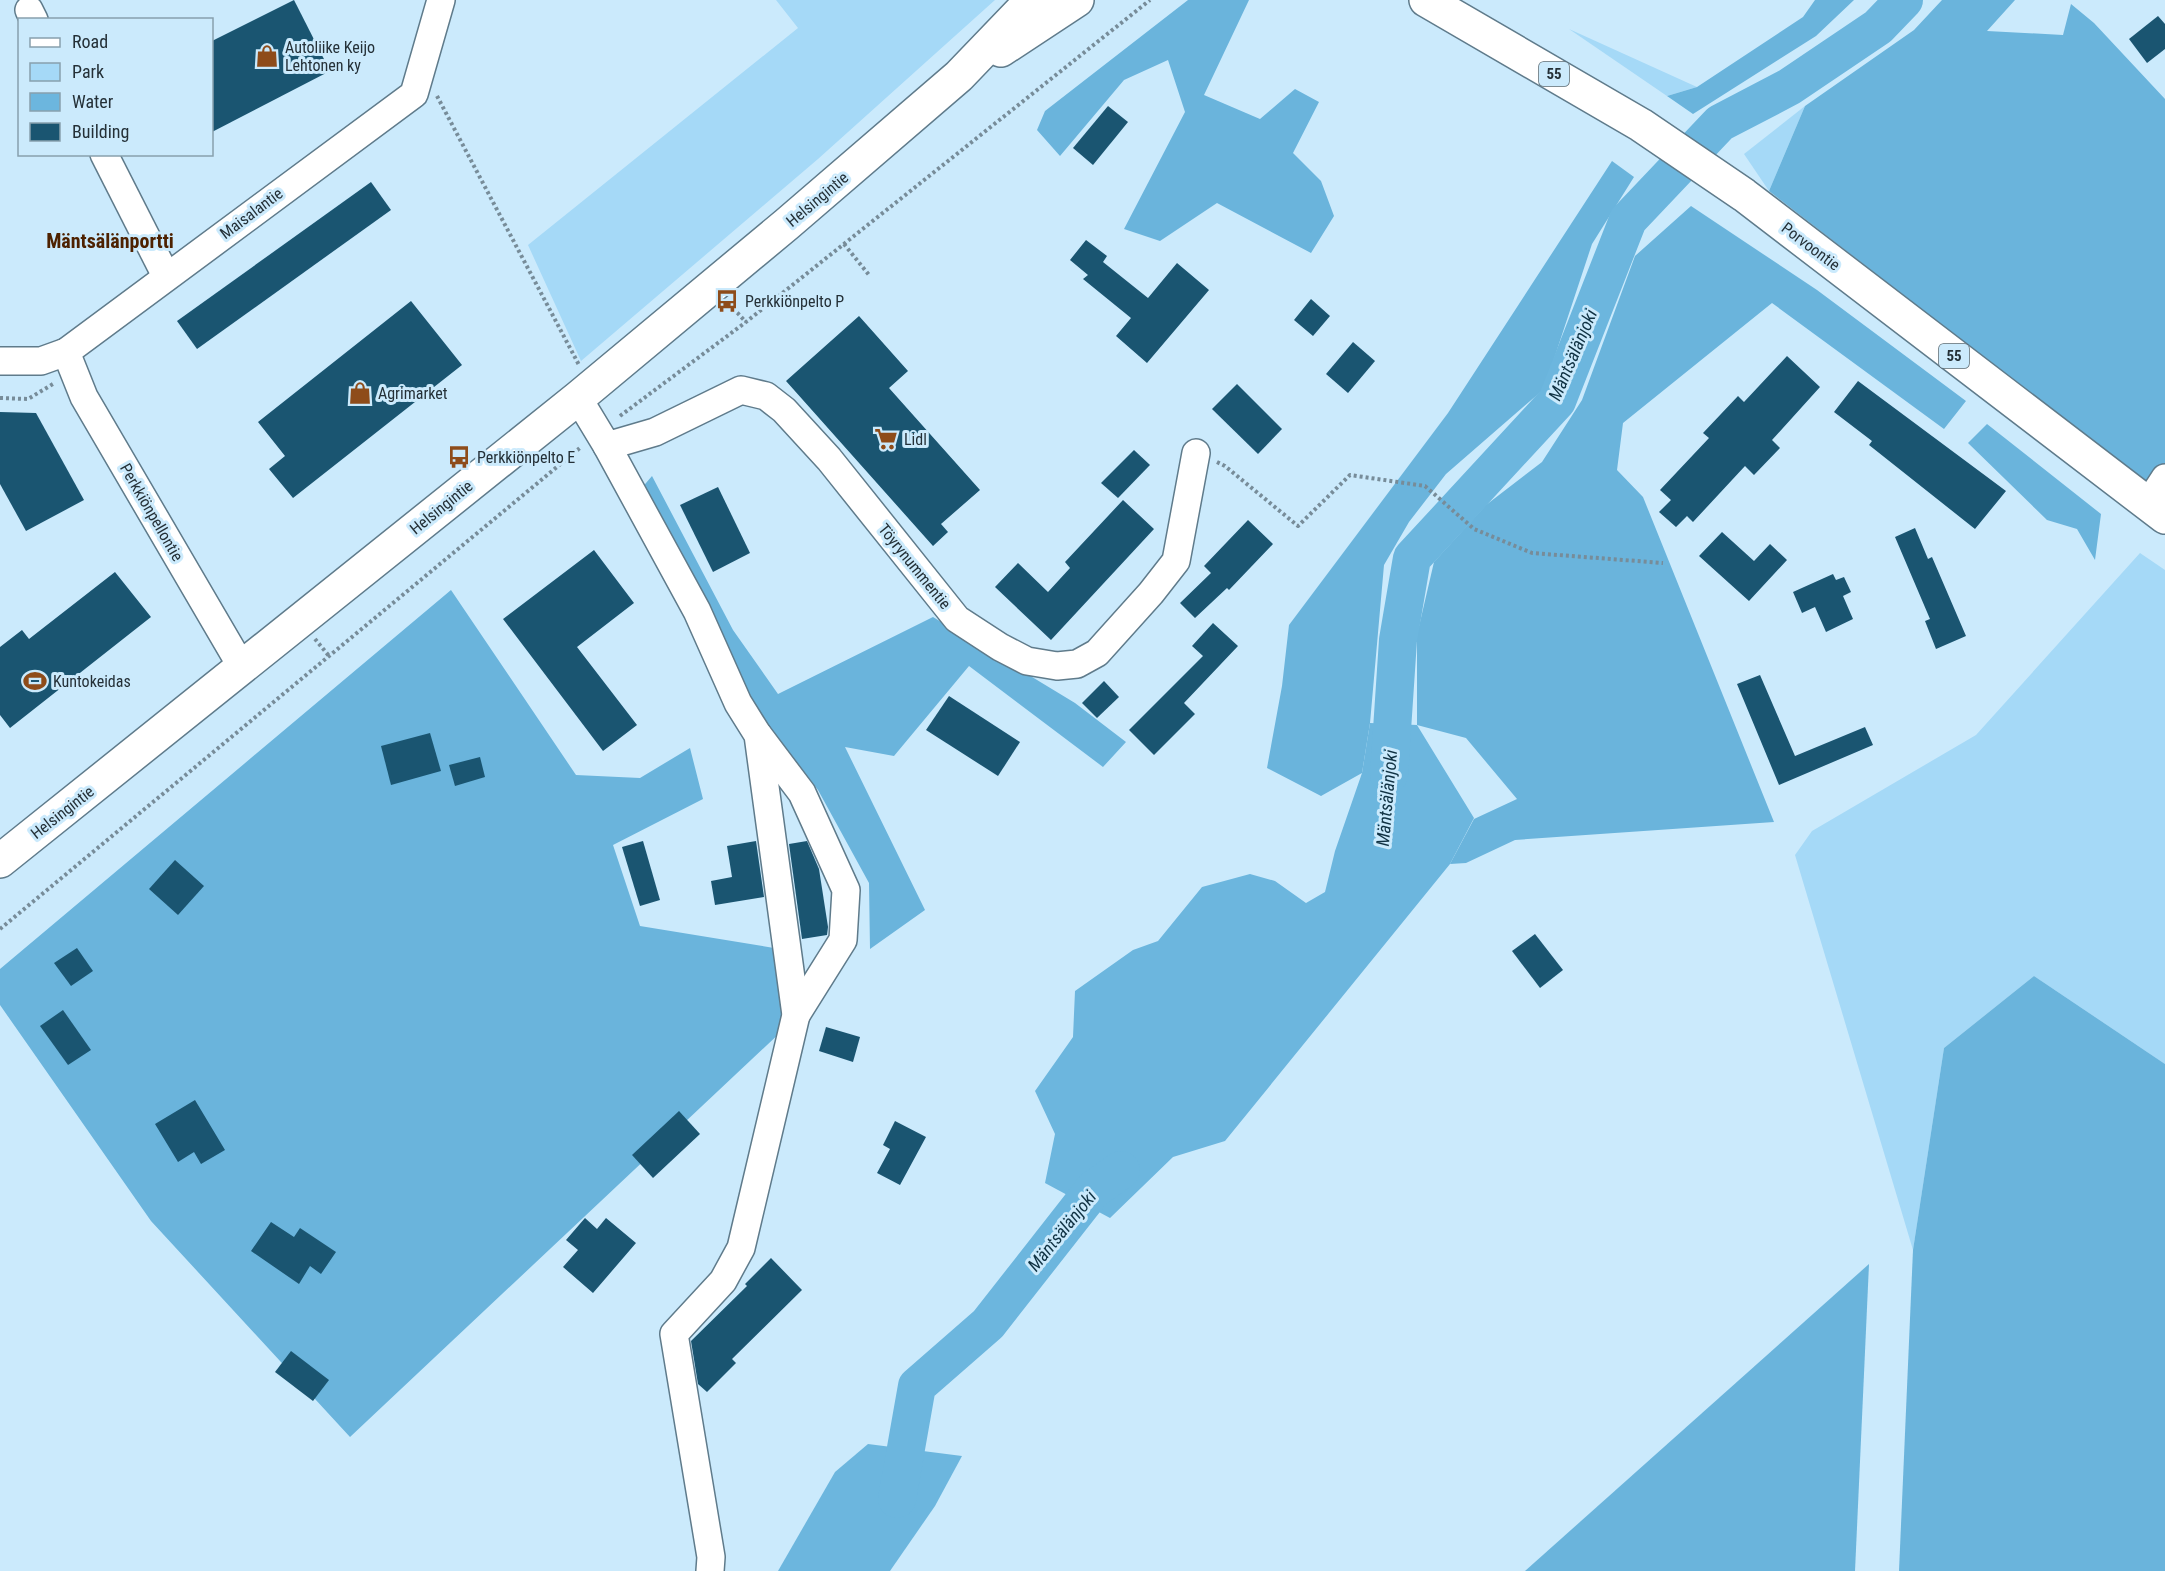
<svg xmlns="http://www.w3.org/2000/svg" width="2165" height="1571" font-family="'Roboto Condensed',sans-serif">
<style>
.green{fill:#a5d9f7}
.forest{fill:#6ab4dc}
.water{fill:#6cb6de}
.lines{fill:none;stroke-linecap:round;stroke-linejoin:round}
.river{stroke:#6cb6de;stroke-width:38}
.building{fill:#1a5571}
.minor-casing{stroke:#5f7b8b;stroke-width:30}
.major-casing{stroke:#5f7b8b;stroke-width:36}
.path{stroke:#778c99;stroke-width:4;stroke-dasharray:3 3;stroke-linecap:butt}
.minor{stroke:#fff;stroke-width:27}
.major{stroke:#fff;stroke-width:33}
.labels{text-anchor:middle;stroke-width:6;stroke-linejoin:round;paint-order:stroke}
.shield{fill:#cbeafc;stroke:#566872;stroke-width:1.5}
.shield-label{font-size:15px;font-weight:bold;fill:#243037}
.poi-label{font-size:16px;fill:#243037;stroke:#cbeafc;text-anchor:start}
.street-label{font-size:16px;fill:#243037;stroke:#cbeafc}
.water-label{font-size:18px;font-style:italic;fill:#103243;stroke:#cbeafc}
.quarter-label{font-size:20px;font-weight:bold;fill:#4d2100;stroke:#cbeafc}
</style>
<rect width="100%" height="100%" fill="#cbeafc"/>
<g class="green">
<path d="M776 0H995L818 159 581 361 528 245 798 28Z"/>
<path d="M1569 29 1697 87 1667 96Z"/>
<path d="M1805 106 1769 191 1744 154Z"/>
<path d="M2140 553 2165 570V1064L2034 976 1944 1048 1913 1250 1795 855 1812 831 1976 735Z"/>
</g>
<g class="forest">
<path d="M1188 0H1249L1204 95 1260 119 1295 89 1319 102 1293 153 1321 181 1334 216 1311 253 1217 203 1160 241 1124 229 1185 112 1168 60 1124 80 1060 156 1037 130 1045 111Z"/>
<path d="M1815 0H1854L1816 36 1693 114 1667 96 1697 87 1803 17Z"/>
<path d="M1942 0H2015L1987 31 2063 35 2071 4 2094 23 2165 99V498L1769 191 1805 106 1914 30Z"/>
<path d="M1612 161 1634 177 1592 244 1544 389 1446 474 1409 522 1384 565 1370 723 1362 773 1321 796 1267 768 1282 686 1289 625 1448 413Z"/>
<path d="M1691 206 1817 290 1966 401 1944 429 1772 303 1623 423 1617 470 1643 497 1774 822 1515 840 1466 863 1450 864 1474 819 1517 799 1466 738 1417 725V635L1434 562 1486 505 1542 462 1582 400 1635 256Z"/>
<path d="M1987 424 2101 514 2095 560 2077 529 2047 520 1968 443Z"/>
<path d="M652 476 733 630 778 694 933 617 1075 703 1126 742 1103 767 969 666 894 756 845 747 925 910 870 949 869 883 818 790 759 713 640 490Z"/>
<path d="M451 590 576 775 640 778 690 748 703 799 613 845 640 926 774 948 783 1030 350 1437 151 1221 0 1005V969Z"/>
<path d="M2034 976 2165 1064V1571H1899L1913 1250 1944 1048Z"/>
<path d="M1869 1264 1855 1571H1525Z"/>
</g>
<g class="water">
<path d="M1370 723 1417 725 1474 818 1450 864 1225 1141 1173 1157 1110 1218 1045 1183 1055 1134 1035 1091 1073 1037 1075 991 1133 950 1158 941 1202 887 1250 874 1275 881 1306 903 1325 892 1335 851 1362 773Z"/>
<path d="M868 1444 962 1456 935 1506 890 1571H778L835 1472Z"/>
</g>
<g class="lines">
<g class="river">
<path d="M1389 775 1398 640 1412 558 1557 401 1628 220 1720 123 1789 87 1878 27 1904 0"/>
<path d="M897 1499 917 1386 988 1324 1093 1190 1121 1170"/>
</g>
</g>
<g class="building">
<path d="M294 0 330 71 212 132V41Z"/>
<path d="M2158 16 2165 24V49L2147 63 2129 39Z"/>
<path d="M1108 106 1128 122 1093 165 1073 148Z"/>
<path d="M371 182 391 210 197 349 177 321Z"/>
<path d="M1086 240 1107 256 1103 262 1148 298 1177 263 1209 290 1147 363 1116 336 1131 318 1083 279 1088 275 1070 260Z"/>
<path d="M1311 299 1330 316 1313 336 1294 320Z"/>
<path d="M411 301 462 365 293 498 269 469 285 456 258 422Z"/>
<path d="M859 316 908 371 889 388 980 490 941 524 948 532 933 546 786 381Z"/>
<path d="M1353 342 1375 361 1348 393 1326 374Z"/>
<path d="M1787 356 1820 387 1772 440 1780 448 1754 475 1745 466 1693 522 1687 516 1676 527 1659 512 1671 500 1660 490 1709 438 1703 433 1738 396 1744 402Z"/>
<path d="M1858 381 2006 491 1975 529 1869 445 1872 441 1834 412Z"/>
<path d="M1237 384 1282 429 1258 454 1212 409Z"/>
<path d="M0 412 36 413 84 500 26 531 0 484Z"/>
<path d="M1134 450 1150 465 1118 498 1101 483Z"/>
<path d="M718 487 750 553 713 572 680 505Z"/>
<path d="M1123 500 1154 529 1051 640 995 587 1018 563 1048 592 1070 568 1065 562Z"/>
<path d="M1248 520 1273 544 1229 590 1227 588 1195 618 1180 603 1211 573 1204 566Z"/>
<path d="M1915 528 1928 559 1932 557 1966 636 1936 649 1925 621 1930 619 1895 537Z"/>
<path d="M1722 532 1754 561 1770 544 1787 560 1749 601 1699 556Z"/>
<path d="M594 550 634 603 577 647 637 725 603 751 503 619Z"/>
<path d="M115 572 151 617 10 728 0 715V647L22 630 29 639Z"/>
<path d="M1833 574 1836 580 1844 577 1851 592 1843 596 1853 619 1826 632 1815 607 1802 613 1793 592Z"/>
<path d="M1213 623 1238 646 1184 703 1195 714 1154 755 1129 730 1203 656 1192 646Z"/>
<path d="M1760 675 1795 756 1865 727 1873 745 1779 785 1737 684Z"/>
<path d="M1104 681 1119 697 1097 718 1082 703Z"/>
<path d="M949 696 1020 742 998 776 926 730Z"/>
<path d="M430 733 441 771 391 785 381 746Z"/>
<path d="M480 757 485 777 455 786 449 765Z"/>
<path d="M643 841 660 900 640 906 622 847Z"/>
<path d="M756 841 764 897 715 905 711 881 732 877 727 846Z"/>
<path d="M807 841 819 869 828 927 827 935 802 939 789 844Z"/>
<path d="M175 860 204 886 178 915 149 889Z"/>
<path d="M1535 934 1563 970 1540 988 1512 951Z"/>
<path d="M77 948 93 971 71 986 54 963Z"/>
<path d="M63 1010 91 1050 68 1065 40 1026Z"/>
<path d="M826 1027 860 1037 853 1062 819 1051Z"/>
<path d="M195 1100 225 1150 201 1164 194 1152 178 1162 155 1124Z"/>
<path d="M679 1111 700 1134 653 1178 632 1155Z"/>
<path d="M895 1121 926 1137 900 1185 877 1173 890 1149 883 1145Z"/>
<path d="M585 1218 597 1229 606 1218 636 1243 593 1293 563 1267 578 1250 566 1240Z"/>
<path d="M271 1222 294 1237 300 1228 336 1252 321 1274 310 1266 299 1284 251 1251Z"/>
<path d="M771 1258 802 1290 732 1359 736 1363 707 1392 698 1384 691 1341 747 1286 745 1284Z"/>
<path d="M291 1351 329 1380 313 1401 275 1372Z"/>
</g>
<g class="lines">
<g class="minor-casing">
<g id="minor">
<path d="M29 10 34 20"/>
<path d="M104 154 166 276"/>
<path d="M66 352 84 397 243 669"/>
<path d="M0 361H41L66 352 414 94 441 0"/>
<path d="M578 398 607 446 655 432 741 390 766 396 784 410 829 459 957 619 1000 647 1027 661 1057 666 1077 664 1097 653 1151 593 1176 561 1196 453"/>
<path d="M607 446 697 611 738 703 758 735 796 1015 741 1248 723 1281 674 1334 711 1557 710 1571"/>
<path d="M2148 504 2165 478"/>
<path d="M759 736 802 793 846 890 843 940 796 1015"/>
</g>
</g>
<g class="major-casing">
<g id="major">
<path d="M1426 0 1641 125 1744 195 2165 517"/>
<path d="M1001 50 1077 0"/>
<path d="M0 861 578 398 787 224 959 76 1032 0"/>
</g>
</g>
<g class="path">
<path d="M437 96 579 365"/>
<path d="M844 244 869 275"/>
<path d="M729 304 746 322"/>
<path d="M0 398 28 399 53 384"/>
<path d="M620 416 746 322 1150 0"/>
<path d="M1217 462 1225 466 1298 526 1350 475 1425 486 1474 529 1532 553 1663 563"/>
<path d="M315 639 329 656"/>
<path d="M0 929 581 447"/>
</g>
<use href="#minor" class="minor"/>
<use href="#major" class="major"/>
</g>
<defs>
<g id="shop-bare" transform="scale(1.8)"><path d="M-5-2.5h2.3a2.7 3.5 0 0 1 5.4 0H5L5.5 6h-11ZM-1.5-2.5h3a1.5 2.3 0 0 0-3 0Z" fill="#8e4c1a" stroke="#cbeafc" stroke-width="2.5" paint-order="stroke"/></g>
<g id="bus-bare" transform="scale(1.8)"><path d="M-5-6H5V4H4V6H2V4H-2V6H-4V4H-5ZM-3.5-4V0h7V-4ZM-3.5 1.2v1.5H-2V1.2ZM2 1.2v1.5H3.5V1.2Z" fill="#8e4c1a" stroke="#cbeafc" stroke-width="2.5" paint-order="stroke"/></g>
<g id="supermarket-bare" transform="scale(1.8)"><path d="M-6-5.5h2.5l.6 2H6L4.5 2H-2.5L-4.4-4H-6ZM-1.5 3.2a1.3 1.3 0 1 0 .1 0ZM3 3.2a1.3 1.3 0 1 0 .1 0Z" fill="#8e4c1a" stroke="#cbeafc" stroke-width="2.5" paint-order="stroke"/></g>
<g id="stadium-bare" transform="scale(1.8)"><path d="M0-5a6.5 5 0 1 0 0 10a6.5 5 0 1 0 0-10ZM-3.5-1.8h7v3.6h-7Z" fill="#8e4c1a" stroke="#cbeafc" stroke-width="2.5" paint-order="stroke"/></g>
</defs>
<g fill-rule="evenodd">
<use href="#shop-bare" x="267" y="56"/>
<use href="#bus-bare" x="727" y="301"/>
<use href="#shop-bare" x="360" y="393"/>
<use href="#supermarket-bare" x="886" y="439"/>
<use href="#bus-bare" x="459" y="457"/>
<use href="#stadium-bare" x="35" y="681"/>
</g>
<g class="labels">
<g class="shield">
<rect x="1539" y="62" width="30" height="24" rx="4.5"/>
<rect x="1939" y="344" width="30" height="24" rx="4.5"/>
</g>
<g class="shield-label">
<text x="1554" y="79">55</text>
<text x="1954" y="361">55</text>
</g>
<g class="poi-label">
<text x="285" y="53">Autoliike Keijo<tspan x="285" dy="18">Lehtonen ky</tspan></text>
<text x="745" y="307">Perkkiönpelto P</text>
<text x="378" y="399">Agrimarket</text>
<text x="904" y="445">Lidl</text>
<text x="477" y="463">Perkkiönpelto E</text>
<text x="53" y="687">Kuntokeidas</text>
</g>
<g class="street-label">
<text transform="translate(817 199) rotate(-40)" y="6">Helsingintie</text>
<text transform="translate(251 213) rotate(-37)" y="6">Maisalantie</text>
<text transform="translate(1811 246) rotate(37)" y="6">Porvoontie</text>
<text transform="translate(441 507) rotate(-39)" y="6">Helsingintie</text>
<text transform="translate(152 512) rotate(60)" y="6">Perkkiönpellontie</text>
<text transform="translate(915 566) rotate(51)" y="6">Töyrynummentie</text>
<text transform="translate(62 812) rotate(-38)" y="6">Helsingintie</text>
</g>
<g class="water-label">
<text transform="translate(1573 355) rotate(-67)" y="6">Mäntsälänjoki</text>
<text transform="translate(1387 798) rotate(-85)" y="6">Mäntsälänjoki</text>
<text transform="translate(1062 1231) rotate(-51)" y="6">Mäntsälänjoki</text>
</g>
<g class="quarter-label">
<text x="110" y="248">Mäntsälänportti</text>
</g>
</g>
<rect x="18" y="18" width="195" height="138" fill="#cbeafc" stroke="#88a0ad" stroke-width="1.5"/>
<rect x="30" y="38" width="30" height="9" fill="#ffffff" stroke="#88a0ad" stroke-width="1.5"/>
<text x="72" y="48" font-size="18" fill="#243037">Road</text>
<rect x="30" y="63" width="30" height="18" fill="#a5d9f7" stroke="#88a0ad" stroke-width="1.5"/>
<text x="72" y="78" font-size="18" fill="#243037">Park</text>
<rect x="30" y="93" width="30" height="18" fill="#6cb6de" stroke="#88a0ad" stroke-width="1.5"/>
<text x="72" y="108" font-size="18" fill="#243037">Water</text>
<rect x="30" y="123" width="30" height="18" fill="#1a5571" stroke="#88a0ad" stroke-width="1.5"/>
<text x="72" y="138" font-size="18" fill="#243037">Building</text>
</svg>
